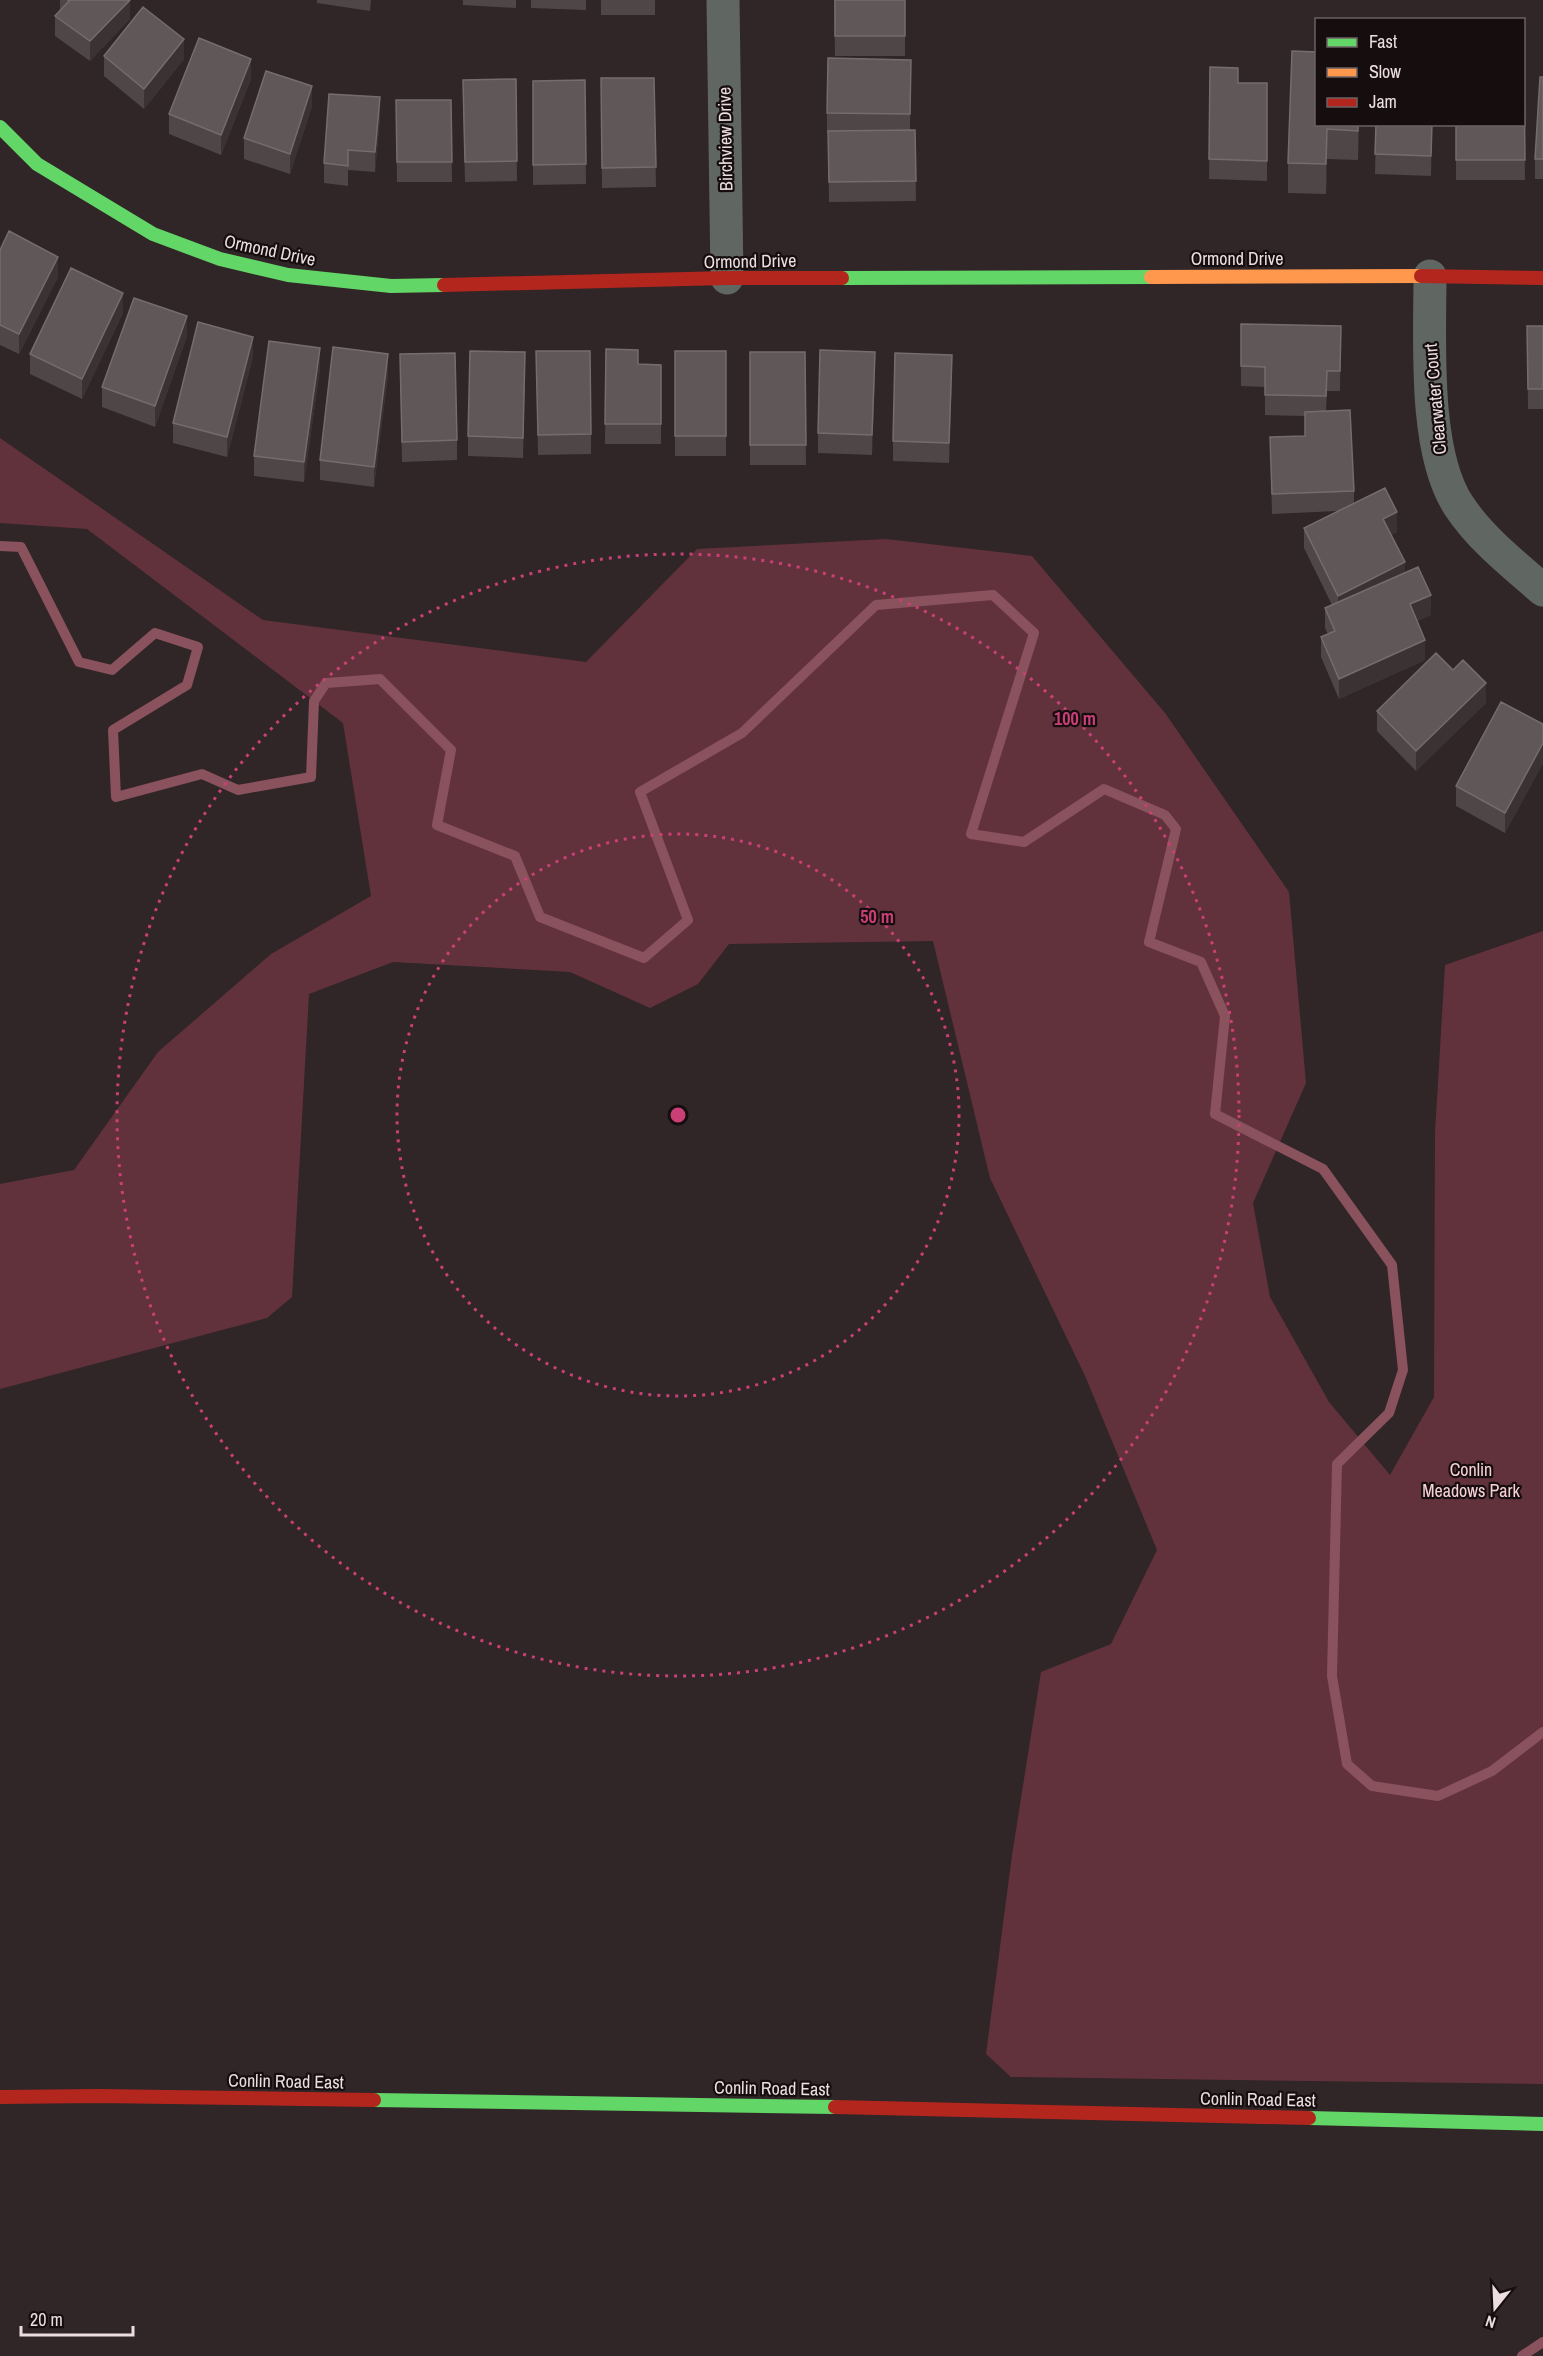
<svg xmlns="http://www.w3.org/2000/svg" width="1543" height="2356" viewBox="0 0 1543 2356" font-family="'Archivo Narrow',sans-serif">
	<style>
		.green { fill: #62323c }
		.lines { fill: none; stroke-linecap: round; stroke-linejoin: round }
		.stream { stroke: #89525c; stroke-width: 10 }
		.street { stroke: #606662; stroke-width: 33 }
		.fast { stroke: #63d668; stroke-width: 14 }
		.slow { stroke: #ff974d; stroke-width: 14 }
		.jam { stroke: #b3261e; stroke-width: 14 }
		.wall { fill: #4f4647 }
		.shaded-wall { fill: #3b3234 }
		.building { fill: #605758; stroke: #766c6d; stroke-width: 1.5 }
		.ring { fill: none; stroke: #ca4076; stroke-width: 3; stroke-dasharray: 3 6 }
		.labels { text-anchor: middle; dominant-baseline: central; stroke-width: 4.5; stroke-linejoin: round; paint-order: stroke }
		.street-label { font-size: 18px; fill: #ecdee0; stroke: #160d0f }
		.park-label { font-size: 18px; fill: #f8d1d7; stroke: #160d0f }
		.centre { fill: #ca4076; stroke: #160d0f; stroke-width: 3 }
		.ring-label { font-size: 18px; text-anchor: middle; font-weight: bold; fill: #ca4076; stroke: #160d0f; stroke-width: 4.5; stroke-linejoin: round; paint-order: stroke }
	</style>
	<rect width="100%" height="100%" fill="#302527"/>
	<path class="green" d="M 0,438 L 263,620 L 586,662 L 697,549 L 886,539 L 1032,556 L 1165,713 L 1289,892 L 1306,1083 L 1253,1203 L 1270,1297 L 1329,1402 L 1390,1475 L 1434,1397 L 1435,1133 L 1445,965 L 1543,931 L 1543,2084 L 1011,2077 L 986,2054 L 1012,1855 L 1041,1672 L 1111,1644 L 1157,1550 L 1086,1378 L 990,1178 L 933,941 L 729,944 L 698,984 L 650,1008 L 570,972 L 393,962 L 309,994 L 292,1297 L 267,1318 L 0,1389 L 0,1184 L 74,1170 L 158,1052 L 271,954 L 371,896 L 343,723 L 87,529 L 0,523 Z"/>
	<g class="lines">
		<path class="stream" d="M 0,546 L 21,547 L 79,662 L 112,670 L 155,633 L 198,647 L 187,685 L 113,730 L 116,797 L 202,774 L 238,790 L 311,777 L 314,701 L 326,683 L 380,679 L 451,750 L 437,825 L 515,856 L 540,917 L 644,958 L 688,920 L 640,792 L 742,733 L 876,605 L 993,595 L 1034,633 L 971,834 L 1024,842 L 1104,789 L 1165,815 L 1176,829 L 1149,942 L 1201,962 L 1225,1016 L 1215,1114 L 1323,1169 L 1392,1265 L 1403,1370 L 1389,1413 L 1337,1464 L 1332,1676 L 1347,1764 L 1372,1786 L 1438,1796 L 1492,1771 L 1543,1732
			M 1522,2356 L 1543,2342"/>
		<path class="street" d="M 723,0 L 727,278
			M 1430,276 C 1430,340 1423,452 1459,506 C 1481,539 1513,564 1543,590"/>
		<path class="fast" d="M 0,127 L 37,164 L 153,234 L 220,259 L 288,275 L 391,286 L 444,285
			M 842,278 L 1151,277
			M 374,2100 L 835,2107
			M 1309,2118 L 1543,2124"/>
		<path class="slow" d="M 1151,277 L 1421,276"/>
		<path class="jam" d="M 1421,276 L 1543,278
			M 444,285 L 727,278 L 842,278
			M 0,2097 L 99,2096 L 374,2100
			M 835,2107 L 1309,2118"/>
	</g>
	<path class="wall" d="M 60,0 L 130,0 L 130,19 L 90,61 L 55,36 L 55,16 L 60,11 Z
		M 317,0 L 371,0 L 370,11 L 317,3 Z
		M 463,0 L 516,0 L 516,8 L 463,5 Z
		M 531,0 L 586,0 L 586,10 L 531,8 Z
		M 601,0 L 655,0 L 655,15 L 601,15 Z
		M 834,0 L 905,0 L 905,56 L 835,56 Z
		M 104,56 L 184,59 L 144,109 L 104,76 Z
		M 911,60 L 910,130 L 915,130 L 916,201 L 829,202 L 828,133 L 827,133 L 827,113 Z
		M 1210,67 L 1238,83 L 1267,83 L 1267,181 L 1209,179 Z
		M 1524,75 L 1525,180 L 1456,180 L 1456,124 Z
		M 1543,77 L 1543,179 L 1535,179 L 1535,159 Z
		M 601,78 L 654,78 L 656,187 L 602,188 Z
		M 251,79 L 221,155 L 169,134 L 169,114 Z
		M 516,79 L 517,181 L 465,182 L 463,100 Z
		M 585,80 L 586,184 L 533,185 L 533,81 Z
		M 396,100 L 451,100 L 452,182 L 397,182 Z
		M 312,106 L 290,174 L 244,159 L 244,138 Z
		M 380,117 L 375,172 L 348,170 L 348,186 L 324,183 L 324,163 Z
		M 1317,124 L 1359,124 L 1358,160 L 1327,159 L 1326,194 L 1288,193 L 1288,163 Z
		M 1376,124 L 1432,124 L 1431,176 L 1375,174 Z
		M 0,250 L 58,277 L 19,354 L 0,345 Z
		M 123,313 L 82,399 L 30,374 L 30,354 Z
		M 1341,326 L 1340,391 L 1327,391 L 1326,411 L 1354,491 L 1354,503 L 1397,532 L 1391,535 L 1405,572 L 1431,615 L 1417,621 L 1425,660 L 1339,699 L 1321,657 L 1321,637 L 1328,634 L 1325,628 L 1325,608 L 1332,605 L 1304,548 L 1304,528 L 1338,511 L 1272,514 L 1270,437 L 1305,436 L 1305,416 L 1265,415 L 1265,387 L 1241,386 L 1241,366 Z
		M 1527,326 L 1543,326 L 1543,409 L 1528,409 Z
		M 187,336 L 155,427 L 102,407 L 102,387 Z
		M 606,349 L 638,364 L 661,365 L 661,444 L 605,444 Z
		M 536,351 L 591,434 L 591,454 L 538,455 Z
		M 675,351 L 726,351 L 726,456 L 675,456 Z
		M 750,352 L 805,352 L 806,465 L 750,465 Z
		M 253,357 L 227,457 L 173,443 L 173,423 Z
		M 320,368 L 304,482 L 254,476 L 254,456 Z
		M 875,372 L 872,455 L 818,453 L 818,433 Z
		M 525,373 L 523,458 L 468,456 L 468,436 Z
		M 388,374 L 374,487 L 320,480 L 320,460 Z
		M 400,374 L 457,440 L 457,460 L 402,462 Z
		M 952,375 L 949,463 L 893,461 L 893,441 Z
		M 1486,703 L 1416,771 L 1377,731 L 1377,711 Z
		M 1543,724 L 1543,763 L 1505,833 L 1456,806 L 1456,786 Z"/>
	<path class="shaded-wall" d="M 130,0 L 130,19 L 90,61 L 90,41 Z
		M 184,39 L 184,59 L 144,109 L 144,89 Z
		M 251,59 L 251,79 L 221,155 L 221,135 Z
		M 312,86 L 312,106 L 290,174 L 290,154 Z
		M 380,97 L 380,117 L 375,172 L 375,152 Z
		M 1358,124 L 1359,124 L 1358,160 Z
		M 1327,129 L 1327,159 L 1326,194 L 1326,164 Z
		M 58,257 L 58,277 L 19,354 L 19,334 Z
		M 123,293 L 123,313 L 82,399 L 82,379 Z
		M 187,316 L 187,336 L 155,427 L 155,406 Z
		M 253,337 L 253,357 L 227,457 L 227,437 Z
		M 320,348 L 320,368 L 304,482 L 304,462 Z
		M 875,352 L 875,372 L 872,455 L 872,435 Z
		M 388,354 L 388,374 L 374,487 L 374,467 Z
		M 952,355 L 952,375 L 949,463 L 949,443 Z
		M 1397,512 L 1397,532 L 1383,539 L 1383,519 Z
		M 1405,562 L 1405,582 L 1338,616 L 1338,596 Z
		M 1431,595 L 1431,615 L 1410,625 L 1410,604 Z
		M 1425,640 L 1425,660 L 1339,699 L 1339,679 Z
		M 1486,683 L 1486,703 L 1416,771 L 1416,751 Z
		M 1543,743 L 1543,763 L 1505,833 L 1505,813 Z"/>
	<path class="building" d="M 68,0 L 130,0 L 90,41 L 55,16 L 69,1 Z
		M 835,0 L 905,0 L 905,36 L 835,36 Z
		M 143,7 L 184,39 L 144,89 L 104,56 Z
		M 199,38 L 251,59 L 221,135 L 169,114 Z
		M 1292,51 L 1317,52 L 1317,124 L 1358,124 L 1358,131 L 1327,129 L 1326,164 L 1288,163 Z
		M 828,58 L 911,60 L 910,114 L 827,113 Z
		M 1210,67 L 1238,68 L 1238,83 L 1267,83 L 1267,161 L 1209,159 Z
		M 266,71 L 312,86 L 290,154 L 244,138 Z
		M 1524,75 L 1525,160 L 1456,160 L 1456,124 L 1524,124 Z
		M 1540,77 L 1543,77 L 1543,159 L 1535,159 Z
		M 601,78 L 654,78 L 656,167 L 602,168 Z
		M 516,79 L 517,161 L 465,162 L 463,80 Z
		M 585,80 L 586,164 L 533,165 L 533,81 Z
		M 329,94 L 380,97 L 375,152 L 348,150 L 348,166 L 324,163 Z
		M 396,100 L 451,100 L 452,162 L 397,162 Z
		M 1376,124 L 1432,124 L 1431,156 L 1375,154 Z
		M 915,130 L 916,181 L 829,182 L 828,131 Z
		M 9,231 L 58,257 L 19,334 L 0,325 L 0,250 Z
		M 71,268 L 123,293 L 82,379 L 30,354 Z
		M 134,298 L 187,316 L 155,406 L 102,387 Z
		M 198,322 L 253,337 L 227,437 L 173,423 Z
		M 1241,324 L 1341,326 L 1340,371 L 1327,371 L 1326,396 L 1265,395 L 1265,367 L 1241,366 Z
		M 1527,326 L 1543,326 L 1543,389 L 1528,389 Z
		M 269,341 L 320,348 L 304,462 L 254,456 Z
		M 333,347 L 388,354 L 374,467 L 320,460 Z
		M 606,349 L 638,350 L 638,364 L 661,365 L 661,424 L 605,424 Z
		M 820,350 L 875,352 L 872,435 L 818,433 Z
		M 470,351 L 525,352 L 523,438 L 468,436 Z
		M 536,351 L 590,351 L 591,434 L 538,435 Z
		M 675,351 L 726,351 L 726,436 L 675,436 Z
		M 750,352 L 805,352 L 806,445 L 750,445 Z
		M 455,353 L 457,440 L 402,442 L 400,354 Z
		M 895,353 L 952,355 L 949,443 L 893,441 Z
		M 1350,410 L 1354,491 L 1272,494 L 1270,437 L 1305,436 L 1305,412 Z
		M 1385,488 L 1397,512 L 1383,519 L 1405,562 L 1338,596 L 1304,528 Z
		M 1418,567 L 1431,595 L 1410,604 L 1425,640 L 1339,679 L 1321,637 L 1335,631 L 1325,608 Z
		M 1436,653 L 1453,670 L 1463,660 L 1486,683 L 1416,751 L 1377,711 Z
		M 1501,702 L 1543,724 L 1543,743 L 1505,813 L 1456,786 Z"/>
	<g class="ring">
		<circle cx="678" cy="1115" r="281"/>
		<circle cx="678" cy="1115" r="561"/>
	</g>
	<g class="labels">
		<g class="street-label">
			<text transform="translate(725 139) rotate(-91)">Birchview Drive</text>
			<text transform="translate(270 250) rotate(12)">Ormond Drive</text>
			<text x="1237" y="258">Ormond Drive</text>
			<text transform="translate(750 261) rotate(-1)">Ormond Drive</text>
			<text transform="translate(1435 399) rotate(-95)">Clearwater Court</text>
			<text transform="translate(286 2081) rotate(1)">Conlin Road East</text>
			<text transform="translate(772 2088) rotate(1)">Conlin Road East</text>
			<text transform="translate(1258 2099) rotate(1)">Conlin Road East</text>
		</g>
		<g class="park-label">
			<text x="1471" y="1469">Conlin<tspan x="1471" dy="21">Meadows Park</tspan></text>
		</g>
	</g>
	<circle cx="678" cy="1115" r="9" class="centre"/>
	<g class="ring-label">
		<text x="1075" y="725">100 m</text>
		<text x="877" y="923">50 m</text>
	</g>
	<rect x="1315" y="18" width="210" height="108" fill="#160d0f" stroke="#6c6163" stroke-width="1.5"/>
	<rect x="1327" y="38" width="30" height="9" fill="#63d668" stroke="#6c6163" stroke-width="1.5"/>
	<text x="1369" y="48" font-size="18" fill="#ecdee0">Fast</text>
	<rect x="1327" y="68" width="30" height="9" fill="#ff974d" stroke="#6c6163" stroke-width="1.5"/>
	<text x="1369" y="78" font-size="18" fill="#ecdee0">Slow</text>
	<rect x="1327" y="98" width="30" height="9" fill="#b3261e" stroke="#6c6163" stroke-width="1.5"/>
	<text x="1369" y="108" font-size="18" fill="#ecdee0">Jam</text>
	<g transform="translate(1495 2308) rotate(198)" stroke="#160d0f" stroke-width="4.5" paint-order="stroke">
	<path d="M0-4.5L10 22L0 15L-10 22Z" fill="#ecdee0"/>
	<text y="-9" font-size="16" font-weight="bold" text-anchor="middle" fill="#ecdee0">N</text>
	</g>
	<path d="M21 2326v9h112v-9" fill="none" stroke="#ecdee0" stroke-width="3"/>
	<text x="30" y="2326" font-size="18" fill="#ecdee0" stroke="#160d0f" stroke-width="4.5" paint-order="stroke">20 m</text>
</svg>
